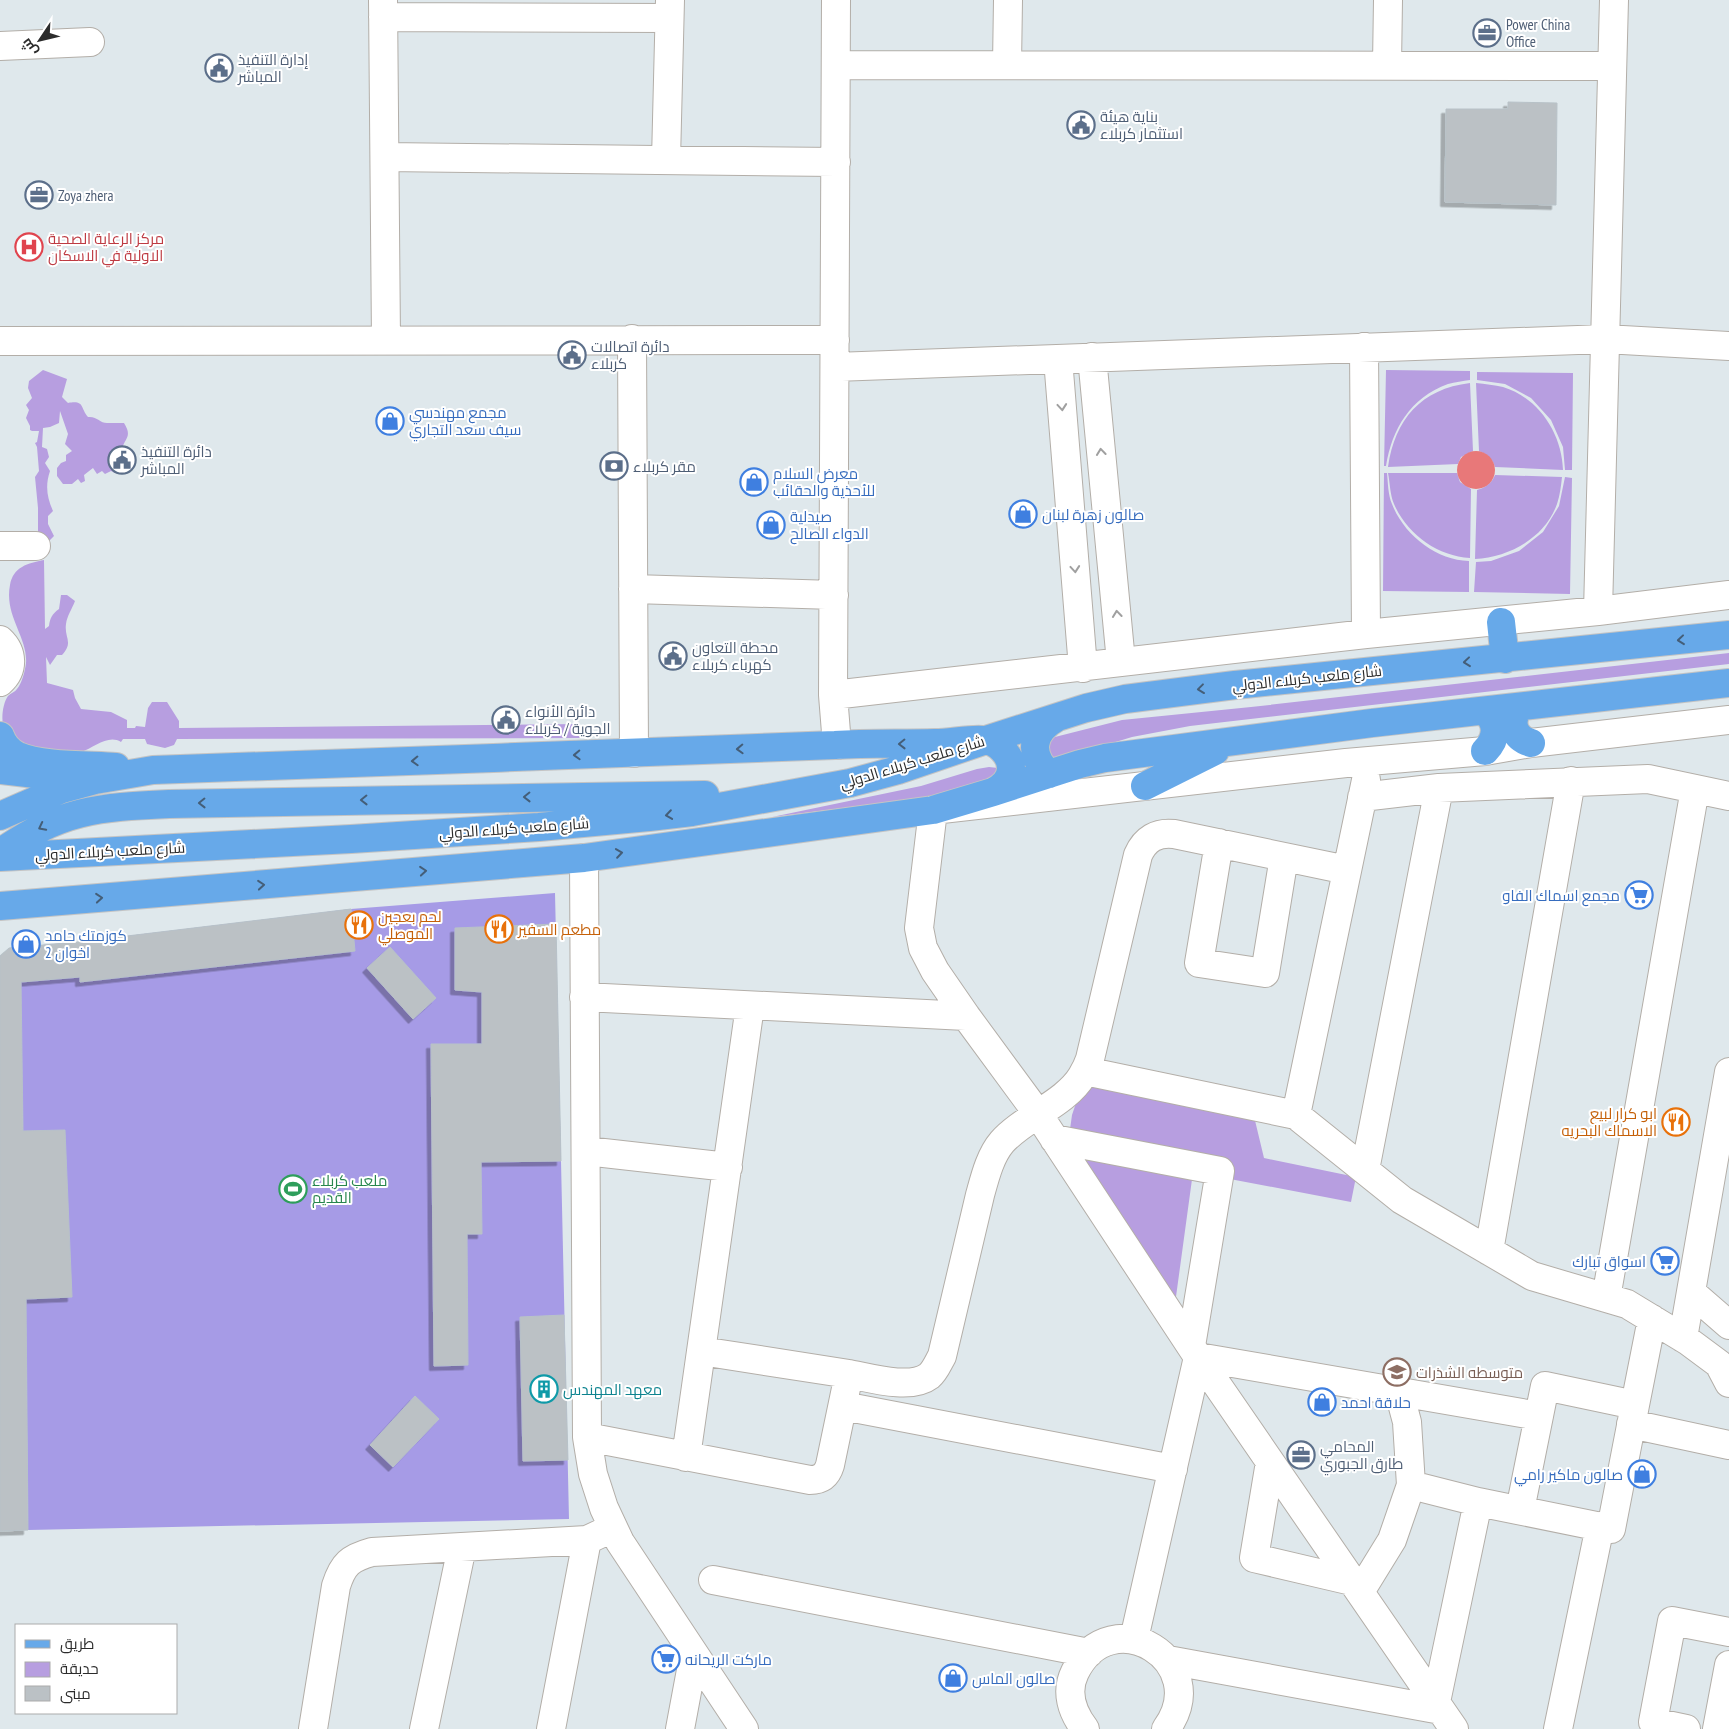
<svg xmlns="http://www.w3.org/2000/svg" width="1729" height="1729" viewBox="0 0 1729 1729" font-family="'PT Sans Narrow',Cairo,sans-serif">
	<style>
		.green { fill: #b79ee0 }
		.pitch { fill: #a69be6 }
		.water { fill: #e87879 }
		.building { fill: #bbc1c5; stroke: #b8c2c8; filter: url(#shadow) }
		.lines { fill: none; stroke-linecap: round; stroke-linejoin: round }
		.minor-casing { stroke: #b3aea8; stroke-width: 30 }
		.major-casing { stroke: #c4c4c4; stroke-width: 30 }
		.minor { stroke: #fff; stroke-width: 28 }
		.major { stroke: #67a9e9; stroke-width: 28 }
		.oneway { stroke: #a0a0a0 }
		.oneway2 { stroke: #445e78 }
		.labels { text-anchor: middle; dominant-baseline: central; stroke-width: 4; stroke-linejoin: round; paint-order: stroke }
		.service-label { font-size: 15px; fill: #4e5e75; stroke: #fff; text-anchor: start }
		.health-label { font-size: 15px; fill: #be3a42; stroke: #fff; text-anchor: start }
		.shop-label { font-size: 15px; fill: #366cbe; stroke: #fff; text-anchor: start }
		.street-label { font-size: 15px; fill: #2c2c2c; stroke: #fff }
		.food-label { font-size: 15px; fill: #c56008; stroke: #fff; text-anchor: start }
		.leisure-label { font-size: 15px; fill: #27864d; stroke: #fff; text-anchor: start }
		.education-label { font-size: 15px; fill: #785e54; stroke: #fff; text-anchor: start }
		.culture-label { font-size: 15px; fill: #0d838f; stroke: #fff; text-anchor: start }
	</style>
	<defs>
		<filter id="shadow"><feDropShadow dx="-4.5" dy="4.5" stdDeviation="0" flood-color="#0004"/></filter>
	</defs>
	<rect width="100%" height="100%" fill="#dfe8ec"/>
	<path class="green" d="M 43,370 L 67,379 L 62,397 L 68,403 C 85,400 80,408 88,417 C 97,416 100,423 107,423 C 113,423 119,423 124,423 C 132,436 126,437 122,448 L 124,452 L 128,456 C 126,463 125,466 118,467 L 118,470 L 115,473 L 111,471 L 105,474 L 102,471 L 97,474 L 93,468 L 84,475 L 85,481 L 81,483 L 78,479 L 72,484 L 63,484 L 57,476 L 57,468 L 61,463 L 66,461 L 66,455 L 72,451 L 65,444 L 68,434 L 60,411 L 59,423 L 50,427 L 43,428 L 42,447 L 47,449 L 49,457 L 45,463 L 50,471 C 45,486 47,497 53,511 L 48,516 L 48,524 L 54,536 L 49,541 L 42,543 L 38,537 L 38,508 L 35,477 L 39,471 L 37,447 L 35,443 L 37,442 L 39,431 L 32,431 L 30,430 L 30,426 L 26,418 L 29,410 L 26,405 L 32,398 L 28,388 L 29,381 Z
		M 1386,370 L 1470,371 L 1470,380 C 1463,381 1455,382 1448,384 C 1410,398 1392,429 1386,466 L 1384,466 Z
		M 1477,372 L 1573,373 L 1572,470 L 1565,470 L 1563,447 L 1551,420 L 1531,398 L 1505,384 L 1477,380 Z
		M 1470,383 L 1473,451 L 1461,457 L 1458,464 L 1388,467 C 1395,419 1421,389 1470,383 Z
		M 1476,383 C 1485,384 1495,385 1503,387 C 1539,398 1562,434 1563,470 L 1495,467 C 1493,459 1487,454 1479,451 Z
		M 1384,473 L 1387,473 C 1388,483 1388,495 1392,504 C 1404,535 1436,560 1469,561 L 1469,592 L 1383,591 Z
		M 1388,473 L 1457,473 L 1460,482 L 1471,489 L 1470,558 C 1437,556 1407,534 1394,504 C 1390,495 1390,483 1388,473 Z
		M 1495,475 L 1562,477 C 1561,486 1560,495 1557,504 C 1545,538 1509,557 1475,559 L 1477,490 C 1485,488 1492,483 1495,475 Z
		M 1565,477 L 1572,478 L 1570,594 L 1474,592 L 1476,562 L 1491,561 L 1519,551 L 1543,532 L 1559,506 Z
		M 44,560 L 45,629 L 49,626 C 50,618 52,614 59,609 L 61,595 L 67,595 L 75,601 C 72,609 67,616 66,624 C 64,638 74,642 62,655 L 57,655 L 50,665 L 46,657 L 47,683 L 73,690 L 75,698 L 81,709 L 111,712 L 127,720 L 127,728 L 135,728 L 136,726 L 145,727 L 148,708 L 152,702 L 167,702 L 179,721 L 179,728 L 580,724 L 580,738 L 177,739 L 174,745 L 165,748 L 147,744 L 145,739 L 123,739 L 121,742 C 108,734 94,748 81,752 C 70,756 39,752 26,752 C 19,746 12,740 6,733 C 0,725 2,704 8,696 C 11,693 15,692 17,689 C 22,683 25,671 26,663 C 28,637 4,616 10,585 C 13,567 28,563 44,560 Z
		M 1729,653 L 1729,664 L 1190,726 L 1132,737 L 1050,762 L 1040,749 L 1051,738 L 1122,720 L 1251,707 Z
		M 989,767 L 998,768 L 1004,771 L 978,791 L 772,817 L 921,786 L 977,769 Z
		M 1092,1078 L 1252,1108 L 1264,1158 L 1356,1177 L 1351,1202 L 1193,1172 L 1175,1304 L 1067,1151 L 1072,1115 L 1076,1103 Z"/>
	<path class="pitch" d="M 555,893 L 569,1519 L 28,1530 L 25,1222 L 19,947 L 77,942 L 351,909 Z"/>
	<path class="water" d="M1457 470a19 19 0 1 1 38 0a19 19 0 1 1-38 0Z"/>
	<path class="building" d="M 1508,102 L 1557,103 L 1556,205 L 1445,202 L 1446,109 L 1508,109 Z
		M 351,909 L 355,951 L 80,982 L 80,977 L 21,982 L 23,1131 L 65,1130 L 72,1297 L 26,1299 L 28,1530 L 0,1531 L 0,956 L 9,948 L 77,942 Z
		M 556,924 L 561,1161 L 481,1162 L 482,1234 L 467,1234 L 468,1365 L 434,1366 L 431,1044 L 482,1044 L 482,992 L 455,990 L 455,928 Z
		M 390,947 L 436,998 L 413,1019 L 367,968 Z
		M 564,1315 L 568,1460 L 523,1461 L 520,1317 Z
		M 415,1396 L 439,1419 L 393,1467 L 370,1445 Z"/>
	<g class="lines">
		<g class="minor-casing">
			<path id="minor" d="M 383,0 L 386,340
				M 836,0 L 833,695 L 837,745
				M 383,17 L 669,18
				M 0,46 L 90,42
				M 836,65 L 1612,66
				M 1007,65 L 1008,0
				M 1387,65 L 1388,0
				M 385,157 L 836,162
				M 666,160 L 670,0
				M 632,339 L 634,753
				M 0,341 L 835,340
				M 1364,347 L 1366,634
				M 1092,357 L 1121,662
				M 1058,359 L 1083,668
				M 835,367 L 1605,339 L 1729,346
				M 0,546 L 36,546
				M 633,589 L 834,595
				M 1598,611 L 1614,0
				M 0,640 C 13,652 14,670 0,682
				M 833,695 L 1366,634 L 1598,611 L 1729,595
				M 1362,797 L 1439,788 L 1648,779 L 1729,796
				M 1219,843 L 1199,963 L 1265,973 L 1284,857
				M 584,858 L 587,1437 L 593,1474 L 604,1508 L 620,1542 L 744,1729
				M 584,997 L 966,1016
				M 1085,1071 L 1296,1115 L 1402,1200 L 1532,1276 L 1627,1304 L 1688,1341 L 1719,1364 L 1729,1383
				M 1296,1115 L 1366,780
				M 1054,1139 L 1220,1171 L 1191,1346
				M 586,1151 L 728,1167
				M 1365,1170 L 1439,788
				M 1489,1251 L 1571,781
				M 1691,1292 L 1729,1325
				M 1606,1298 L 1695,789
				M 1683,1338 L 1729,1072
				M 701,1351 L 849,1374
				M 1635,1405 L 1652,1319
				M 843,1406 L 1173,1469
				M 1631,1424 L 1729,1445
				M 587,1437 L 810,1480 C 821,1480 827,1475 830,1465 L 849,1374 C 870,1378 911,1390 929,1376 C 935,1371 938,1363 942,1356 L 980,1195 C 985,1177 990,1156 1002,1142 C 1023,1118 1066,1103 1082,1076 C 1085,1071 1088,1065 1090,1059 L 1138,855 C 1145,839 1157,832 1174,834 L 1347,870
				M 686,1457 L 750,1006
				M 1270,1462 L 1254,1558 L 1352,1581
				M 1411,1485 L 1478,1502 L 1611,1529 L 1635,1405 L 1545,1386 L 1520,1510
				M 713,1580 L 1089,1653
				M 1360,1592 L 1392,1540 L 1411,1485 L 1407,1422 L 1399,1392
				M 1134,1639 L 1198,1357 L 1539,1416
				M 1168,1660 L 1441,1710
				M 1436,1702 L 1478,1502
				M 313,1729 L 336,1586 C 343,1564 350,1558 372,1552 L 587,1540
				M 424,1729 L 462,1547
				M 551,1729 L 587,1540 L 604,1532
				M 680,1729 L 694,1654
				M 1085,1729 C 1072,1712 1065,1692 1075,1672 C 1111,1598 1215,1662 1166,1729
				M 1454,1729 L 1198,1357 L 1038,1114 L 966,1016 L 935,971 L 923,948 L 919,928 L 933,810 L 1346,763 L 1485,751 L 1531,743 L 1729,720
				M 1558,1729 L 1600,1526
				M 1686,1729 L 1653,1722 L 1672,1621 L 1729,1632
				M 1717,1729 L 1729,1665"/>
		</g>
		<g class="major-casing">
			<path id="major" d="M 1501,622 L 1505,659
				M 1518,708 C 1509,723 1514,738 1531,743
				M 0,736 C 3,744 9,752 18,756 C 39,766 91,765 116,767
				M 1485,751 C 1497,739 1499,723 1485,711
				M 0,770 L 44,775
				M 1049,774 C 1028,755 1031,732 1056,718
				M 1145,786 L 1215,751
				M 0,816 L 62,789 L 95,780 L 153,770 C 380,762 608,754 835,745 C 868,743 902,744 935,743 C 950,743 972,738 985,740 C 998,742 1011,755 1011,768 C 1011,780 1003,787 993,792
				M 0,853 C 59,810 99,807 169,804 L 705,795
				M 0,857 L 351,839 L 539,827 L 649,817 L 692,812 L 850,783 L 898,770 L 986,740 L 1086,708 L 1125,699 L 1235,685 L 1729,635
				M 0,906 L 584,858 L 933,810 L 993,792 L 1080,764 L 1105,758 L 1372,723 L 1729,683"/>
		</g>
		<use href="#minor" class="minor"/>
		<use href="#major" class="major"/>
	</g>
	<defs><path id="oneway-chevron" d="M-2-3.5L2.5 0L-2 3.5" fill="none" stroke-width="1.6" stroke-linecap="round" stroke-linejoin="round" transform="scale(1.25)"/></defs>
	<g class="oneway">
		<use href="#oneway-chevron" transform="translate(1062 407) rotate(85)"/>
		<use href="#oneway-chevron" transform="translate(1101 452) rotate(-96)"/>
		<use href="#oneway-chevron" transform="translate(1075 569) rotate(85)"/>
		<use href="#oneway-chevron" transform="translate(1117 614) rotate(-96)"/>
	</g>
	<g class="oneway2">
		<use href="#oneway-chevron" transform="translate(1681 640) rotate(174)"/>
		<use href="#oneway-chevron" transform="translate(1467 662) rotate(174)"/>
		<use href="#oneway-chevron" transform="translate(1201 689) rotate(173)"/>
		<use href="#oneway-chevron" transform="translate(902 744) rotate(179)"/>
		<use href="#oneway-chevron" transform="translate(740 749) rotate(178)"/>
		<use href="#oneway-chevron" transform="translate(577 755) rotate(178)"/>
		<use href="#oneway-chevron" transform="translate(415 761) rotate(178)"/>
		<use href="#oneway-chevron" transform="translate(527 797) rotate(179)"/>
		<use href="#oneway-chevron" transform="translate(364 800) rotate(179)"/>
		<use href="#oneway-chevron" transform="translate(202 803) rotate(179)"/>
		<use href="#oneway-chevron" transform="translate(669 815) rotate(172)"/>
		<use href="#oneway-chevron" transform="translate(42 827) rotate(153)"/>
		<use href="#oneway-chevron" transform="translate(619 853) rotate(-8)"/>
		<use href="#oneway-chevron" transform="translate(423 871) rotate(-5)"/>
		<use href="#oneway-chevron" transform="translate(261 885) rotate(-5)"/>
		<use href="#oneway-chevron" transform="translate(99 898) rotate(-5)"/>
	</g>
	<defs>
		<g id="office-ring" transform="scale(1.4375)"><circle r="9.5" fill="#fff" stroke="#5c6f8a" stroke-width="1.5"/><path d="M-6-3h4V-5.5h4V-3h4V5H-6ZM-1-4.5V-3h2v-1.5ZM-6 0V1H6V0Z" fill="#5c6f8a"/></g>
		<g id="civic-ring" transform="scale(1.4375)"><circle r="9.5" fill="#fff" stroke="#5c6f8a" stroke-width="1.5"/><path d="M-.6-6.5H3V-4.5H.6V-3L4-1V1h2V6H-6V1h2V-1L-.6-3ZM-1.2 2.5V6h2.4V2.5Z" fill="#5c6f8a"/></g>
		<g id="hospital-ring" transform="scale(1.4375)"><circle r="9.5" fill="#fff" stroke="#e0444e" stroke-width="1.5"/><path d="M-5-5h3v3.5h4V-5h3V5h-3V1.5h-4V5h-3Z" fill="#e0444e"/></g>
		<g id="shop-ring" transform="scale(1.4375)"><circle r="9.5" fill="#fff" stroke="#3f7fe0" stroke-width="1.5"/><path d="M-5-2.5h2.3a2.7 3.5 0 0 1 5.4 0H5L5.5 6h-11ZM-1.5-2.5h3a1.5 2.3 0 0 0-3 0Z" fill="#3f7fe0"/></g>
		<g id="bank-ring" transform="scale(1.4375)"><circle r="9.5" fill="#fff" stroke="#5c6f8a" stroke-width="1.5"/><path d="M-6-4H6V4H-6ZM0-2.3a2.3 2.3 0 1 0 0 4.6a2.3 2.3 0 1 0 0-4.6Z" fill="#5c6f8a"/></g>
		<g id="supermarket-ring" transform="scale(1.4375)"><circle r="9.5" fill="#fff" stroke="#3f7fe0" stroke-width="1.5"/><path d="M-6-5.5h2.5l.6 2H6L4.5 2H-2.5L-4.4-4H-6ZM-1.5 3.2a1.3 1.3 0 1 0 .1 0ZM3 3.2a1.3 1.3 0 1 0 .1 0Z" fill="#3f7fe0"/></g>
		<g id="restaurant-ring" transform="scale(1.4375)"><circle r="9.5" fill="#fff" stroke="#e8710a" stroke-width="1.5"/><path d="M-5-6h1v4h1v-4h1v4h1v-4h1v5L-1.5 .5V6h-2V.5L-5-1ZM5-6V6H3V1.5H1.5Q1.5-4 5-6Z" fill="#e8710a"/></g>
		<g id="stadium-ring" transform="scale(1.4375)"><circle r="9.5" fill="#fff" stroke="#2e9e5b" stroke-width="1.5"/><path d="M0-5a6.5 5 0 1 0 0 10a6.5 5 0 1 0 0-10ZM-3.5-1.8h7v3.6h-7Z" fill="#2e9e5b"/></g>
		<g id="school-ring" transform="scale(1.4375)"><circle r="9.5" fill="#fff" stroke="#8d6e63" stroke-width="1.5"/><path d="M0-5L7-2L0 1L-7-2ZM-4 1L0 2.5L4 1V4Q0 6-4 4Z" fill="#8d6e63"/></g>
		<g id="building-ring" transform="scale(1.4375)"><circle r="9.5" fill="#fff" stroke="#0f9aa8" stroke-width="1.5"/><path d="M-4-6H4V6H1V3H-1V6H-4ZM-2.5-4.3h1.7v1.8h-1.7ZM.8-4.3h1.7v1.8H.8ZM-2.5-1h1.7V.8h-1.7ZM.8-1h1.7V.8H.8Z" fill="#0f9aa8"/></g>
	</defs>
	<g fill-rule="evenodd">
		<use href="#office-ring" x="1487" y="33"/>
		<use href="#civic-ring" x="219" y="68"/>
		<use href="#civic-ring" x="1081" y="125"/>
		<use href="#office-ring" x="39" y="195"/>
		<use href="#hospital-ring" x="29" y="247"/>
		<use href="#civic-ring" x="572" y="355"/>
		<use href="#shop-ring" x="390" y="421"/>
		<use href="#civic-ring" x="122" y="460"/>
		<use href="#bank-ring" x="614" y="466"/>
		<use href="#shop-ring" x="754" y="482"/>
		<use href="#shop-ring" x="1023" y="514"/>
		<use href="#shop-ring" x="771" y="525"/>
		<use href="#civic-ring" x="673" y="656"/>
		<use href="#civic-ring" x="506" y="720"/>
		<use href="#supermarket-ring" x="1639" y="895"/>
		<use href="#restaurant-ring" x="359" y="925"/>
		<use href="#restaurant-ring" x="499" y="929"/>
		<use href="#shop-ring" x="26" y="944"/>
		<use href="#restaurant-ring" x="1676" y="1122"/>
		<use href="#stadium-ring" x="293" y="1189"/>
		<use href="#supermarket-ring" x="1665" y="1261"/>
		<use href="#school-ring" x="1397" y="1372"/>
		<use href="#building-ring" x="544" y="1389"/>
		<use href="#shop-ring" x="1322" y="1402"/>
		<use href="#office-ring" x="1301" y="1455"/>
		<use href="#shop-ring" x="1642" y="1474"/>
		<use href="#supermarket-ring" x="666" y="1659"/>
		<use href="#shop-ring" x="953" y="1678"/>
	</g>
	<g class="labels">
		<g class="service-label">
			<text x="1506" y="24">Power China<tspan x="1506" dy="17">Office</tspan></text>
			<text x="238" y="59">إدارة التنفيذ<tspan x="238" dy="17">المباشر</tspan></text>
			<text x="1100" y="116">بناية هيئة<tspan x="1100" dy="17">استثمار كربلاء</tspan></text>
			<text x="58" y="195">Zoya zhera</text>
			<text x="591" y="346">دائرة اتصالات<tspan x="591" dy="17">كربلاء</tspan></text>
			<text x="141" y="451">دائرة التنفيذ<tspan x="141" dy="17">المباشر</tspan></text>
			<text x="633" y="466">مقر كربلاء</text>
			<text x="692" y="647">محطة التعاون<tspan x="692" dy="17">كهرباء كربلاء</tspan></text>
			<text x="525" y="711">دائرة الأنواء<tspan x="525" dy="17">الجوية / كربلاء</tspan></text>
			<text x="1320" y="1446">المحامي<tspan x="1320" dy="17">طارق الجبوري</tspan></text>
		</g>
		<g class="health-label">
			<text x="48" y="238">مركز الرعاية الصحية<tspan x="48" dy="17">الاولية في الاسكان</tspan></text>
		</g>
		<g class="shop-label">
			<text x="409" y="412">مجمع مهندسي<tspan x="409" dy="17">سيف سعد التجاري</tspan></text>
			<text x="773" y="473">معرض السلام<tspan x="773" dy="17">للأحذية والحقائب</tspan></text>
			<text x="1042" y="514">صالون زهرة لبنان</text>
			<text x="790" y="516">صيدلية<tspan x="790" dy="17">الدواء الصالح</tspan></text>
			<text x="1620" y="895" text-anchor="end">مجمع اسماك الفاو</text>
			<text x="45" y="935">كوزمتك حامد<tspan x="45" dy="17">اخوان 2</tspan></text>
			<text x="1646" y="1261" text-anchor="end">اسواق تبارك</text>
			<text x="1341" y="1402">حلاقة احمد</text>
			<text x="1623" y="1474" text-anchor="end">صالون ماكير رامي</text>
			<text x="685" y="1659">ماركت الريحانه</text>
			<text x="972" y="1678">صالون الماس</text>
		</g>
		<g class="street-label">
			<text transform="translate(1307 678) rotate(-6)">شارع ملعب كربلاء الدولي</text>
			<text transform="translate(912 762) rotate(-17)">شارع ملعب كربلاء الدولي</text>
			<text transform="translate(514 828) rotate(-4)">شارع ملعب كربلاء الدولي</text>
			<text transform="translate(110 851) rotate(-3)">شارع ملعب كربلاء الدولي</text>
		</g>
		<g class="food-label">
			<text x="378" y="916">لحم بعجين<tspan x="378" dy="17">الموصلي</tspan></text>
			<text x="518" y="929">مطعم السفير</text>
			<text x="1657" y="1113" text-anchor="end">ابو كرار لبيع<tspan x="1657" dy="17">الاسماك البحريه</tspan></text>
		</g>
		<g class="leisure-label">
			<text x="312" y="1180">ملعب كربلاء<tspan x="312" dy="17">القديم</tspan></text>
		</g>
		<g class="education-label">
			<text x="1416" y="1372">متوسطه الشذرات</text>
		</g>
		<g class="culture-label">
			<text x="563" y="1389">معهد المهندس</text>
		</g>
	</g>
	<rect x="15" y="1624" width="162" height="90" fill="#ffffff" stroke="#ababab"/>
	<rect x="25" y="1640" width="25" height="8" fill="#67a9e9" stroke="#ababab"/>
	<text x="60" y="1649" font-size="15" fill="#2c2c2c">طريق</text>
	<rect x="25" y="1662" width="25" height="15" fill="#b79ee0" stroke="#ababab"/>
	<text x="60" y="1674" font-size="15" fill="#2c2c2c">حديقة</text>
	<rect x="25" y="1686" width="25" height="15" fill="#bbc1c5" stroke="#ababab"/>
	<text x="60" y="1699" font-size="15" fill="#2c2c2c">مبنى</text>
	<g transform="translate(40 40) rotate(235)" stroke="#ffffff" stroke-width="4" paint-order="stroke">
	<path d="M0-4L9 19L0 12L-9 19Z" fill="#2c2c2c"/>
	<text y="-8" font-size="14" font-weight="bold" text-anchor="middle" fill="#2c2c2c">ش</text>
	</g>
</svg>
